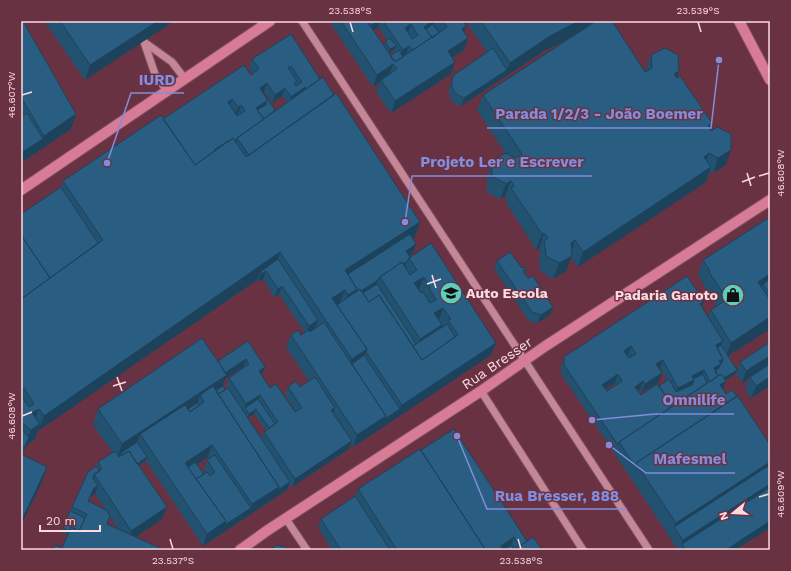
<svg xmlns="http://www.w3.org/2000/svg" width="791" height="571" viewBox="0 0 791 571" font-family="'Work Sans',sans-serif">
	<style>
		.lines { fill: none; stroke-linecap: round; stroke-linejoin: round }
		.minor-casing { stroke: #805260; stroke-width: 9 }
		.major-casing { stroke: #805260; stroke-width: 12 }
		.minor { stroke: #c58697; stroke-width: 7 }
		.major { stroke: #d87b97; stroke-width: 10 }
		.wall { fill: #235170; fill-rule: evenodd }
		.shaded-wall { fill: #1d425b }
		.building { fill: #295e82; stroke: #1d425b; fill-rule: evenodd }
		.ticks { fill: none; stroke: #fddae2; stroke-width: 1.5 }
		.labels { text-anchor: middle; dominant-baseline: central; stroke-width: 3; stroke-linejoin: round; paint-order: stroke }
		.poi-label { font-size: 14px; font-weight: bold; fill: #fddae2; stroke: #693243; text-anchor: start }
		.street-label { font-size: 14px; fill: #fddae2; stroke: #693243 }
		.leader { fill: none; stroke: #828ddc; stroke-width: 1.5 }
		.callout-dot { fill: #828ddc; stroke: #693243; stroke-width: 1.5 }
		.callout-label { font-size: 15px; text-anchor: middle; font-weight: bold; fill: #828ddc; stroke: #693243; stroke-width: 3; stroke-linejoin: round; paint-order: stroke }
		.neatline { fill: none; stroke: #fddae2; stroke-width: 1.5 }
		.ticks-label { font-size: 10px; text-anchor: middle; fill: #fddae2 }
	</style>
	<rect width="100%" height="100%" fill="#693243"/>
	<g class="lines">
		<g class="minor-casing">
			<path id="minor" d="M 302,21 L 649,550
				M 144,42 L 172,62 L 185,79
				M 144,42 L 155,74 L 167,91
				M 481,391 L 583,550
				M 286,519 L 307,550"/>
		</g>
		<g class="major-casing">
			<path id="major" d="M 739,21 L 770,80
				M 21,190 L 270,21
				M 240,550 L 268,530 L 481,391 L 544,347 L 770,200"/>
		</g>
		<use href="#minor" class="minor"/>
		<use href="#major" class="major"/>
	</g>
	<path class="wall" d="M 21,21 L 76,114 L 71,129 L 21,163 Z
		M 44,21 L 174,21 L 85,80 Z
		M 329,21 L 612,21 L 645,72 L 651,55 L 677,77 L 712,123 L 710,129 L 726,165 L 713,173 L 710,172 L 706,182 L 578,267 L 571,258 L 566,271 L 553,279 L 540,271 L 539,256 L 541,251 L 539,249 L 536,250 L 530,240 L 506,203 L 507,199 L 505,196 L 500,199 L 487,192 L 487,177 L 492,161 L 506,154 L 477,110 L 483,95 L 570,38 L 544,51 L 461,106 L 455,104 L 451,100 L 449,94 L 449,88 L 454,75 L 487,52 L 467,23 L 465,24 L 466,26 L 464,32 L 464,50 L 452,58 L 455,62 L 451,74 L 391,113 L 376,92 L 380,82 L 373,87 ZM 378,27 L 387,40 L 385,42 L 384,46 L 373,30 ZM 394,50 L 396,52 L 390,56 L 389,53 Z
		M 291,34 L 415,237 L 413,239 L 413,253 L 409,256 L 496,343 L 491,355 L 353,447 L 351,444 L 349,449 L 292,487 L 290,484 L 287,490 L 203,546 L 146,461 L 139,466 L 162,519 L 135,537 L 162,550 L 52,550 L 62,548 L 68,535 L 61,532 L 63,528 L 72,507 L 97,466 L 98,462 L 113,453 L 93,425 L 98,409 L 218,361 L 248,341 L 265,367 L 262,375 L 270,388 L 295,412 L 296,412 L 285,395 L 288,387 L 300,387 L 309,381 L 286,347 L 291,335 L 301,335 L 305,333 L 279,294 L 274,297 L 263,279 L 258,282 L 257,280 L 38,430 L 35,439 L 27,445 L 22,455 L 42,482 L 21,525 L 21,214 L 61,187 L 63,181 L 163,119 L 251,75 L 253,73 L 249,68 L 252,59 ZM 264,91 L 272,103 L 282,96 L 287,102 L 275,110 L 263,92 ZM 419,289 L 422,293 L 421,293 L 418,290 ZM 438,320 L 443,326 L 441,328 L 442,325 ZM 243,367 L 243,368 L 229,378 L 226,386 L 227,388 L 225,390 L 223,386 L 225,379 ZM 254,414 L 266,431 L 264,432 L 262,438 L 248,418 ZM 208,457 L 209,459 L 207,460 L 204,469 L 206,472 L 204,474 L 197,464 ZM 95,494 L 106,510 L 89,501 L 91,496 ZM 110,517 L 118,529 L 107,524 Z
		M 770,217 L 770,329 L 728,356 L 735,374 L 726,380 L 723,389 L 770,484 L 770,528 L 735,550 L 678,550 L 615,454 L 561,374 L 561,366 L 564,357 L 702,307 L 708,317 L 711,310 L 716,306 L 704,287 L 704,285 L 698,275 L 703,260 ZM 660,368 L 667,381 L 659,386 L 641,395 L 638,391 L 640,389 L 642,392 L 659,382 L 659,369 ZM 615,383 L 616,385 L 607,391 L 605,389 Z
		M 497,261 L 526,270 L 525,274 L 528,278 L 553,307 L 550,315 L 537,323 L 529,321 L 494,269 Z
		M 740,362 L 770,386 L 751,398 L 745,389 L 749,379 L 742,383 L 736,374 Z
		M 421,450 L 527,541 L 542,550 L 332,550 L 318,527 L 321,519 L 355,496 L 358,489 Z"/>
	<path class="shaded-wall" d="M 158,21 L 174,21 L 85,80 L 90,65 Z
		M 378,21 L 380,21 L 378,27 L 365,36 L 368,28 Z
		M 433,21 L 435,21 L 432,28 L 424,33 L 424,27 Z
		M 460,21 L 467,21 L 467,23 L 457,30 Z
		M 579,21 L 603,21 L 544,51 L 461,106 L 464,98 L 507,70 L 510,63 L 550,36 Z
		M 411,24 L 408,33 L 405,28 Z
		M 466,26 L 462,38 L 462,29 Z
		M 468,38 L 464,50 L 443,63 L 448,51 Z
		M 396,46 L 394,50 L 389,53 L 390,49 Z
		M 409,46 L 406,54 L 400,58 L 403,50 Z
		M 455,62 L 451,74 L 391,113 L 395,101 Z
		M 393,64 L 389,76 L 381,80 L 380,82 L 373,87 L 377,75 Z
		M 679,71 L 674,86 L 674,74 Z
		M 267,83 L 264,91 L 260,94 L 260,88 Z
		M 305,87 L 302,96 L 288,105 L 291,97 Z
		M 285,88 L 282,96 L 272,103 L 275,95 Z
		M 232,99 L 229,107 L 228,102 Z
		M 268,100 L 265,108 L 255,112 L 256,108 Z
		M 241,105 L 238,113 L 235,115 L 238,107 Z
		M 76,114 L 71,129 L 21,163 L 21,153 L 43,139 L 44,136 Z
		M 712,123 L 706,138 L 708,126 Z
		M 228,141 L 225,149 L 192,172 L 214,150 Z
		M 731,150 L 726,165 L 713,173 L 718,158 Z
		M 709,153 L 703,169 L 704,157 Z
		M 711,167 L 706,182 L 578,267 L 583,252 Z
		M 511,181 L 505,196 L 500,199 L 506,184 Z
		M 420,222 L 415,237 L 346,282 L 345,270 Z
		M 544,233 L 539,249 L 536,250 L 542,234 Z
		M 575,240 L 570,256 L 571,243 Z
		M 416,244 L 413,253 L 403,259 L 406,251 Z
		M 280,252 L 275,268 L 266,271 L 263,279 L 258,282 L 261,274 L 260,272 L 257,280 L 38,431 L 44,416 Z
		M 572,256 L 566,271 L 553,279 L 559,263 Z
		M 407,261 L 404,270 L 381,279 Z
		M 770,274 L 770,286 L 763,284 L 760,292 L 758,282 Z
		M 424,277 L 419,289 L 410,295 L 414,283 Z
		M 378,280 L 375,289 L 343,310 L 348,295 L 357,289 Z
		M 282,286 L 279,294 L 274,297 L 278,289 Z
		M 345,290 L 339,305 L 336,307 L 332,298 Z
		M 704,301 L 701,310 L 700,304 Z
		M 553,307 L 550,315 L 537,323 L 541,315 Z
		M 443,308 L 439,320 L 430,325 L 434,313 Z
		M 770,317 L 770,329 L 725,358 L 731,343 Z
		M 318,320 L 315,328 L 306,334 L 309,326 Z
		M 442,325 L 437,337 L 416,351 L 420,339 Z
		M 723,341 L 720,349 L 714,349 L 716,345 Z
		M 496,343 L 491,355 L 353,447 L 357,435 L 386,416 L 400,409 L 402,405 Z
		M 631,346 L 628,355 L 621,359 L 624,351 Z
		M 367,349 L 361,364 L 349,366 L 352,359 Z
		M 770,356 L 770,365 L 750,377 L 749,379 L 742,383 L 746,371 Z
		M 246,359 L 243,367 L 225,379 L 221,390 L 200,395 L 196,407 L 140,434 L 136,446 L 121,453 L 120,457 L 117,459 L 122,444 Z
		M 723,359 L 718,372 L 713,372 L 714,368 L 719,361 Z
		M 663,360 L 660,368 L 653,373 L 656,364 Z
		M 265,367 L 262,375 L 259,371 Z
		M 704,370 L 701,378 L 691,389 L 675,397 L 678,388 L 692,376 Z
		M 737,370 L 735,374 L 716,387 L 674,411 Z
		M 662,373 L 659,382 L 642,392 L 645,384 Z
		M 618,374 L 615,383 L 599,393 L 602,385 Z
		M 770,377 L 770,386 L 751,398 L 756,386 Z
		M 643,381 L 640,389 L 632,395 L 635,387 Z
		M 726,381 L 722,393 L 720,385 Z
		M 24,388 L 21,395 L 21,390 Z
		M 260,395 L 257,403 L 245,408 L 246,404 Z
		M 335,408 L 332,416 L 331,410 Z
		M 39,409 L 33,424 L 32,413 Z
		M 256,409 L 254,414 L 247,418 L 249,414 Z
		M 40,424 L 35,439 L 27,445 L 21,457 L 31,430 Z
		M 352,441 L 349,449 L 292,487 L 295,479 Z
		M 212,445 L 208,457 L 184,473 L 185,463 Z
		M 147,457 L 145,461 L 130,472 L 131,467 Z
		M 770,462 L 770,474 L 674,527 L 676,523 Z
		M 47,467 L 42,482 L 21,525 L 21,522 Z
		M 290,482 L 287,490 L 203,546 L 207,534 L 226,521 L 251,508 L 252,504 L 279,487 Z
		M 770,484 L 770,493 L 682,544 L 683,540 Z
		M 98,486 L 95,494 L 91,496 L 85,509 L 88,501 L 94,488 Z
		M 167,507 L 162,519 L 127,543 L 131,531 Z
		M 770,521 L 770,528 L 735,550 L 726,550 Z
		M 514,537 L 510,549 L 509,550 L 498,550 L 501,546 Z"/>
	<path class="building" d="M 21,21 L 23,21 L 76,114 L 44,136 L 21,97 Z
		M 60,21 L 158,21 L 90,65 Z
		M 341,21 L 367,21 L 395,62 L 447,27 L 443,21 L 463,21 L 466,26 L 462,29 L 468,38 L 448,51 L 455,62 L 395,101 L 381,80 L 397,69 L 393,64 L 377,75 Z
		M 367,21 L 378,21 L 370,26 Z
		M 383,21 L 433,21 L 424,27 L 432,37 L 413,50 L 409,46 L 403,50 ZM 411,24 L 418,35 L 412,39 L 405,28 Z
		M 481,21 L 579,21 L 550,36 L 510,63 Z
		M 596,21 L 612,21 L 645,72 L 652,68 L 651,55 L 665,48 L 678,55 L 679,71 L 674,74 L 677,78 L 680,76 L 712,123 L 708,126 L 711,131 L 717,127 L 731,134 L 731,150 L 718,158 L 709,153 L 704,157 L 711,167 L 583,252 L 575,240 L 571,243 L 572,256 L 559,263 L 546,256 L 544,241 L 548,238 L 544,233 L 542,234 L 536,225 L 511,188 L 514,186 L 511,181 L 506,184 L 492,176 L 492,161 L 505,153 L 516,158 L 522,154 L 483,95 Z
		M 433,24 L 439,33 L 432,38 L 426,29 Z
		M 291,34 L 320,79 L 306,89 L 305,87 L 291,97 L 285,88 L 275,95 L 267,83 L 260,88 L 268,100 L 256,108 L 264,119 L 237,138 L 236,141 L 233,138 L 228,142 L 228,141 L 214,150 L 215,151 L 195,165 L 163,119 L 244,65 L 251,75 L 259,69 L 252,59 ZM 291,66 L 302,82 L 296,86 L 294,83 L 297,81 L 288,68 ZM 232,99 L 238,107 L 241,105 L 245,111 L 237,116 L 228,102 Z
		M 390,38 L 396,46 L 390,49 L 385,42 Z
		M 493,48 L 507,70 L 464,98 L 458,95 L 454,92 L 452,86 L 452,79 L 454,75 Z
		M 399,50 L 403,57 L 395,62 L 390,56 Z
		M 323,77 L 334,95 L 249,155 L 237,138 Z
		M 261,90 L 262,90 L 275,110 L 264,119 L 257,110 L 267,104 L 265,102 L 268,100 Z
		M 336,93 L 420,222 L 345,270 L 357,289 L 348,295 L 345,290 L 332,298 L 367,349 L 352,359 L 280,252 L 44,416 L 39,409 L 32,413 L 40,424 L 31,430 L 21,422 L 21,396 L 29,407 L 34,404 L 24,388 L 21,390 L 21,299 L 103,240 L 63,181 L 161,115 L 195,165 L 233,138 L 246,157 Z
		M 27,113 L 43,139 L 21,153 L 21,117 Z
		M 61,187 L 98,243 L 50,278 L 21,235 L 21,214 Z
		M 770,217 L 770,274 L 758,282 L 770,300 L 770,317 L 731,343 L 711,310 L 727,299 L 709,272 L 710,271 L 703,260 Z
		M 410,234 L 416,244 L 406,251 L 410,257 L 409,258 L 407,261 L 403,264 L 402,262 L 380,277 L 378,280 L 361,291 L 360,289 L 356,292 L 357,289 L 348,274 Z
		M 21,235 L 50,278 L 21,299 Z
		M 431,243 L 496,343 L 402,405 L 366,352 L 367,349 L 337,305 L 360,289 L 369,302 L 379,295 L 422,360 L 458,335 L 448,320 L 451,319 L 443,308 L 434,313 L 442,325 L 420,339 L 380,277 L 402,262 L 410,275 L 417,270 L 409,258 ZM 424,277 L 430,287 L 429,288 L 436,300 L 430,303 L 423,292 L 421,293 L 414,283 Z
		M 510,252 L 522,268 L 524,267 L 526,270 L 523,271 L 528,278 L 533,276 L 553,307 L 541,315 L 532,312 L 497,261 Z
		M 278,259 L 318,320 L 309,326 L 282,286 L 278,289 L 266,271 L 261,274 L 260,272 Z
		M 687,276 L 704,301 L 700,304 L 723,341 L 716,345 L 723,359 L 719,361 L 721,364 L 714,368 L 718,376 L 710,382 L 704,370 L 692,376 L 694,380 L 678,388 L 663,360 L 656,364 L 662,373 L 645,384 L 643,381 L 635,387 L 641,395 L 657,384 L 666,396 L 667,395 L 674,405 L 619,442 L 618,445 L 564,365 L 564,357 ZM 631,346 L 636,354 L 629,358 L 624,351 ZM 618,374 L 622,381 L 607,391 L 602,385 Z
		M 770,279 L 770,294 L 763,284 Z
		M 377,284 L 416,344 L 413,346 L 379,295 L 369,302 L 363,293 Z
		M 324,322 L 386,416 L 357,435 L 291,335 L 298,330 L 301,335 L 309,330 L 310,332 Z
		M 447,324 L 455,337 L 422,360 L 413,346 Z
		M 202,338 L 227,375 L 122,444 L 98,409 Z
		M 248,341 L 265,367 L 259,371 L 270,388 L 276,384 L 295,412 L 302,408 L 288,387 L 296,381 L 300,387 L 315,377 L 335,408 L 331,410 L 352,441 L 295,479 L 264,432 L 278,422 L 260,395 L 246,404 L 229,378 L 249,364 L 246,359 L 225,373 L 218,361 Z
		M 770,342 L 770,356 L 746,371 L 740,362 Z
		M 721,345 L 737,370 L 724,378 L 721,374 L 718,376 L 715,371 L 719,368 L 721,363 L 722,363 L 723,359 L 717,348 Z
		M 364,355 L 400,409 L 385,419 L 386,416 L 352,364 Z
		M 770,364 L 770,377 L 756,386 L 750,377 Z
		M 703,374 L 707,383 L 674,405 L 667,395 L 666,396 L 659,386 L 669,379 L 676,392 L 692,385 L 694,380 L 693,379 Z
		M 721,374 L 726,381 L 720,385 L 726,394 L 732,390 L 737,396 L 636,463 L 635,466 L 619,442 Z
		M 213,386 L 279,487 L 252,504 L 212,445 L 185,463 L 226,521 L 207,534 L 140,434 L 185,405 L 190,412 L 204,402 L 200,395 Z
		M 223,386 L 225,390 L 218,394 L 216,390 Z
		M 228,388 L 290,482 L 278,490 L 279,487 L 218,394 Z
		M 738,396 L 770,445 L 770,462 L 676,523 L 636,463 Z
		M 258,399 L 275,424 L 269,428 L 256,409 L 249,414 L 245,408 Z
		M 197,403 L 199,405 L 190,412 L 188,409 Z
		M 454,429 L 527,541 L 520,546 L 514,537 L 501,546 L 502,548 L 498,550 L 485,550 L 485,549 L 421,450 Z
		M 21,430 L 29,437 L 24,448 L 21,447 Z
		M 137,442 L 147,457 L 137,464 L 129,451 L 123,455 L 121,453 Z
		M 420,449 L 485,549 L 484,550 L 397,550 L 358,489 Z
		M 115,451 L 119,457 L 129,451 L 167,507 L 131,531 L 94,474 L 102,469 L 98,462 Z
		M 21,454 L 47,467 L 21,522 Z
		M 215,455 L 251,508 L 225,525 L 226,521 L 196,479 L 207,472 L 210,476 L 215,472 L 207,460 Z
		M 195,462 L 204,474 L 196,479 L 188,467 Z
		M 96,466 L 100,471 L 94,474 L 93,478 L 98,486 L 94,488 L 88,501 L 106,510 L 110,516 L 107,524 L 162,549 L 162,550 L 120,550 L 118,549 L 117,550 L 52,550 L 55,545 L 62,548 L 71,527 L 79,531 L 87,514 L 72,507 L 88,472 Z
		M 768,466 L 770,470 L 770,484 L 683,540 L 674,527 Z
		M 769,488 L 770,489 L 770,521 L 726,550 L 686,550 L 682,544 Z
		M 355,496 L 390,550 L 341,550 L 321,519 Z
		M 70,511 L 85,518 L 79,531 L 71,527 L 70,531 L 63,528 Z
		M 533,537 L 542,550 L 514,550 Z
		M 277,545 L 285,547 L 287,550 L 270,550 Z
		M 511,545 L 514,550 L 504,550 Z"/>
	<path class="ticks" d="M 350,22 L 353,32M 698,22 L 701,32M 22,95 L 32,92M 747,173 L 751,186M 759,176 L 769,173M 742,182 L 755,177M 432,275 L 436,288M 427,284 L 441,279M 117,377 L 122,391M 113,386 L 126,382M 22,416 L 32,412M 759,497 L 769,494M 170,539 L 173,549M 518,539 L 521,549"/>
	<defs>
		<g id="school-disc" transform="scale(1.15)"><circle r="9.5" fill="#5bcebc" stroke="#693243"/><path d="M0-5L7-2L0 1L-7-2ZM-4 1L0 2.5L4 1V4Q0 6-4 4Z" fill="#111"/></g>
		<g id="shop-disc" transform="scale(1.15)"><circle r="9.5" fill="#5bcebc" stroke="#693243"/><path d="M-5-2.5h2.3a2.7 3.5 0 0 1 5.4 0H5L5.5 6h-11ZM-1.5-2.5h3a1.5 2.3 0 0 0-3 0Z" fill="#111"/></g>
	</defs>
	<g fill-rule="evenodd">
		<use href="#school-disc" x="451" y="293"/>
		<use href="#shop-disc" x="733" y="295"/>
	</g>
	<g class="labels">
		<g class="poi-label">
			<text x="466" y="293">Auto Escola</text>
			<text x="718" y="295" text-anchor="end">Padaria Garoto</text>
		</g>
		<g class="street-label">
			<text transform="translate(497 363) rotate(-34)">Rua Bresser</text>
		</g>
	</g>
	<path class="leader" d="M107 163L131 93H184M719 60L711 128H487M405 222L412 176H592M592 420L655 414H734M609 445L646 473H735M457 436L487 509H627"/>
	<g class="callout-dot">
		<circle cx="107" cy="163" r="4"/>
		<circle cx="719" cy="60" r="4"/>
		<circle cx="405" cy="222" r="4"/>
		<circle cx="592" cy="420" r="4"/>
		<circle cx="609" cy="445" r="4"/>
		<circle cx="457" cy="436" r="4"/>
	</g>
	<g class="callout-label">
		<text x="157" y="85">IURD</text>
		<text x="599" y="119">Parada 1/2/3 - João Boemer</text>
		<text x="502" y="167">Projeto Ler e Escrever</text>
		<text x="694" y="405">Omnilife</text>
		<text x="690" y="464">Mafesmel</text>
		<text x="557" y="501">Rua Bresser, 888</text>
	</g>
	<rect width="791" height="571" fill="none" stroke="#693243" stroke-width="44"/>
	<g transform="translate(733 513) rotate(252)" stroke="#693243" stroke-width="3" paint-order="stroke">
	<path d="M0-3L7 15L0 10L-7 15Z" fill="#fddae2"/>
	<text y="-6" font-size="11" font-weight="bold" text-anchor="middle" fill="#fddae2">N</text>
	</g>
	<path d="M40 525v6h60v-6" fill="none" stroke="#fddae2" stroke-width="2"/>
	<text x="46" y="525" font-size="12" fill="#fddae2" stroke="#693243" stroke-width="3" paint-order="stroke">20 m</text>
	<rect x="22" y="22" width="747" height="527" class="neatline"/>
	<g class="ticks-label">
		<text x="350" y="14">23.538°S</text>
		<text x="698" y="14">23.539°S</text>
		<text transform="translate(11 95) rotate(-90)" y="4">46.607°W</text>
		<text transform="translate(780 173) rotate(-90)" y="4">46.608°W</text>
		<text transform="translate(11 416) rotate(-90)" y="4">46.608°W</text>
		<text transform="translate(780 494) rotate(-90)" y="4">46.609°W</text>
		<text x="173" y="564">23.537°S</text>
		<text x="521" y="564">23.538°S</text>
	</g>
</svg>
